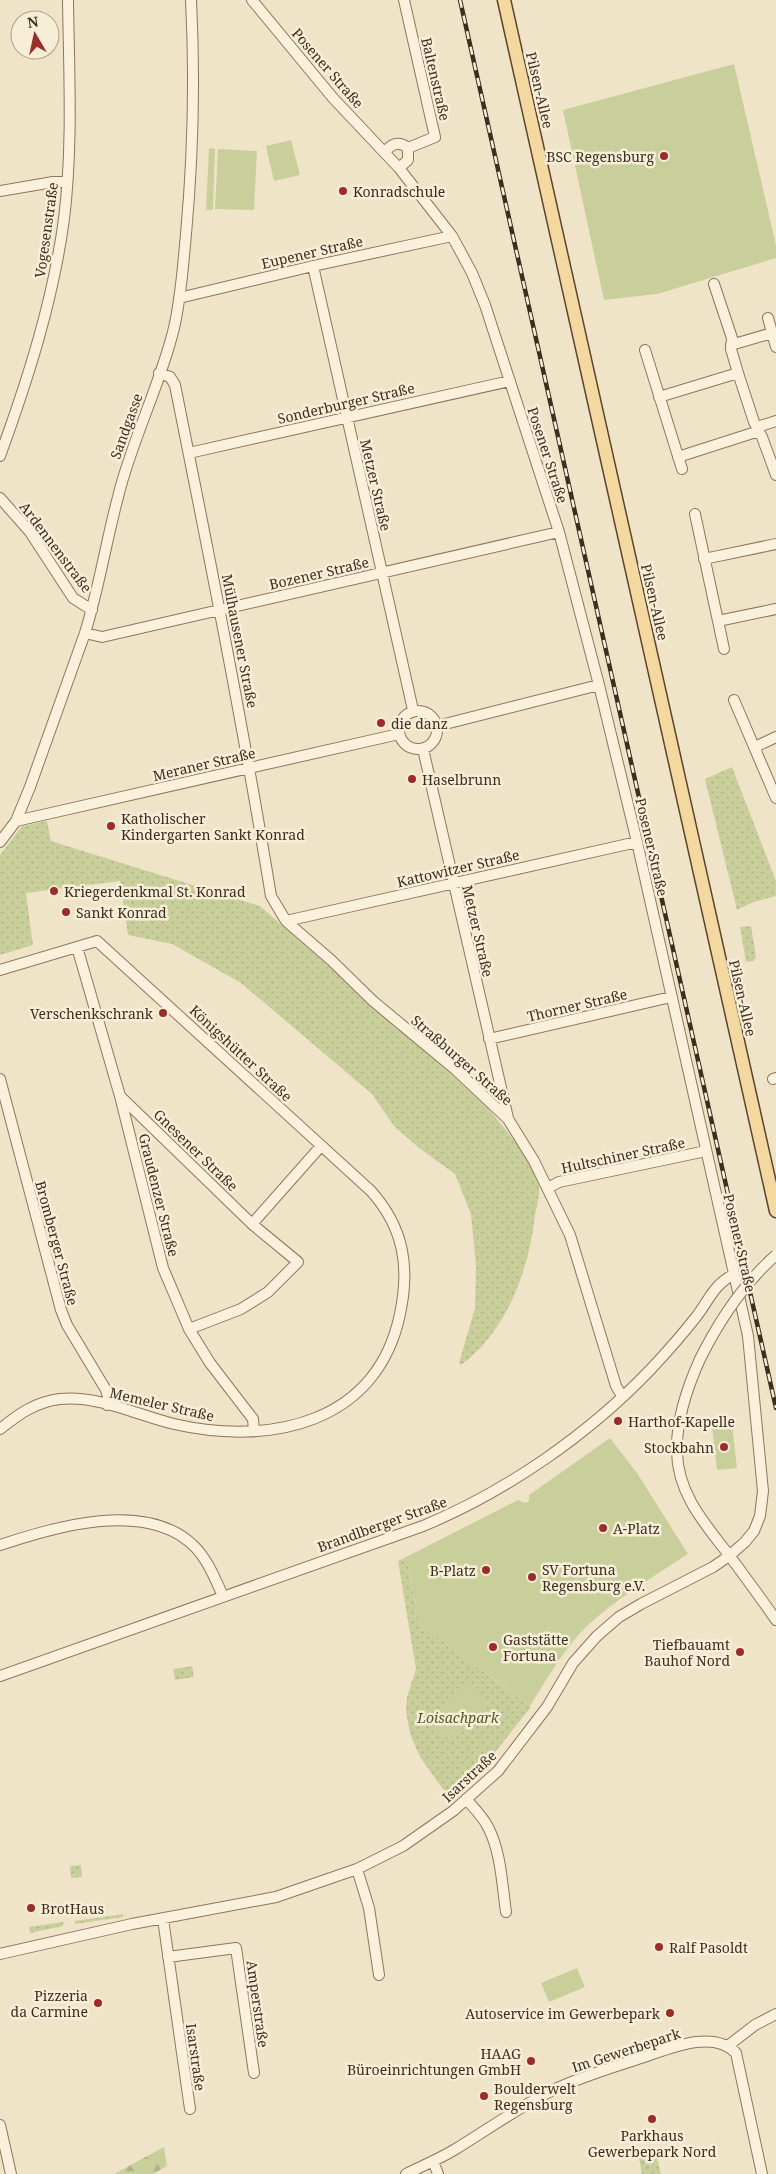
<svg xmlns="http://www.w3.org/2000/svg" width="776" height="2174" viewBox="0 0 776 2174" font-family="'Noto Serif',serif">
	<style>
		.green { fill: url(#green-dots) }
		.forest { fill: url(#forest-firs) }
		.pitch { fill: #c9cf9b }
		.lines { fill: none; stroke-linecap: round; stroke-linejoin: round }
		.minor-casing { stroke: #8d765c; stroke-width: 12 }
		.major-casing { stroke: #5b4430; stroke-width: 15 }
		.minor { stroke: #faf1dc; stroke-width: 10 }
		.major { stroke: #f3d9a0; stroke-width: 12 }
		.rail-casing { stroke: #3d2e20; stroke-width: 4.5 }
		.rail { stroke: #f7eed8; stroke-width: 2.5; stroke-dasharray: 8; stroke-linecap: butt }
		.minor-bridge-casing { stroke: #8d765c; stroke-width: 12; stroke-linecap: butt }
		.minor-bridge { stroke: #faf1dc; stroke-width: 10 }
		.poi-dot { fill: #9e2a2b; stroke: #f7eed8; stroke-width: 2 }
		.labels { text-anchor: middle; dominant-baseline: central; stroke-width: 5; stroke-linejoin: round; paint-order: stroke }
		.street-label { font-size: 14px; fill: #3d2e20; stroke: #f7eed8 }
		.poi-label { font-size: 14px; fill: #3d2e20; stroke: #f7eed8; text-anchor: start }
		.park-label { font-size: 14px; font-style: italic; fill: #4d5a26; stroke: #f7eed8 }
	</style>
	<defs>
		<pattern id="green-dots" width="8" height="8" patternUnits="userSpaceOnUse" patternTransform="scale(1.25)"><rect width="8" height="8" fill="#c9cf9b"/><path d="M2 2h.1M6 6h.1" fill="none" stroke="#aeb285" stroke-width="1.8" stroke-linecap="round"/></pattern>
		<pattern id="forest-firs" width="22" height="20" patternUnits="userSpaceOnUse" patternTransform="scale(1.25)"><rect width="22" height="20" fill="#c9cf9b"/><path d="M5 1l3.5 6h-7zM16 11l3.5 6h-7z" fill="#aeb285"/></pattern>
	</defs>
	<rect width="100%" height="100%" fill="#f0e4c8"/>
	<path class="green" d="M 732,767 L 776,881 L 776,896 L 753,902 L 737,910 L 705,779 Z
		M 47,821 L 51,841 L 260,906 L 481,1100 C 497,1119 534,1161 539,1185 C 540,1194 537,1206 535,1215 C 529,1270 507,1331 461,1365 L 459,1363 L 475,1308 L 476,1266 L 471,1214 L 455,1174 L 419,1148 L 394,1126 L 372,1094 L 241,983 L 172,944 L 128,935 L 120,881 L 26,893 L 33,945 L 0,955 L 0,855 L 22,826 Z
		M 751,926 L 756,957 L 754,961 L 746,962 L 740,927 Z
		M 406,1557 L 420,1624 L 531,1707 L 493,1755 L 448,1796 L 420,1757 L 410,1734 L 406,1711 L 407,1697 L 416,1669 L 398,1561 Z
		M 192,1666 L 194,1677 L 175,1680 L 173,1669 Z
		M 81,1865 L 82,1877 L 71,1878 L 70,1866 Z
		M 123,1914 L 123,1917 L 75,1924 L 75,1921 Z
		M 63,1922 L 63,1926 L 30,1933 L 29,1927 Z
		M 656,2154 L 661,2174 L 642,2174 L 639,2158 Z"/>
	<path class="forest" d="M 164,2147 L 167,2166 L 153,2174 L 114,2174 Z"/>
	<path class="pitch" d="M 734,64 L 776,245 L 776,258 L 657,294 L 604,300 L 563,110 Z
		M 291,140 L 300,175 L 274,181 L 266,146 Z
		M 209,148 L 215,149 L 213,210 L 206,210 Z
		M 218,149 L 257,151 L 254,210 L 215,209 Z
		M 732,1424 L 737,1468 L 717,1470 L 712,1426 Z
		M 610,1438 L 637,1473 L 688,1554 C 653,1577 615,1599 585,1628 C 563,1650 547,1679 530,1706 L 420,1624 L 406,1557 L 518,1500 L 525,1503 L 529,1501 L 529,1495 Z
		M 465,1683 L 487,1703 L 452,1742 L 429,1722 Z
		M 577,1968 L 585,1987 L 549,2002 L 541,1983 Z"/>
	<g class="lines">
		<g class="minor-casing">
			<path id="minor" d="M 404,0 L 435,137 L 408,148
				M 385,152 C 392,143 399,141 408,148 L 408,160 L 399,168
				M 0,191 L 53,182 L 67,182
				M 313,266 L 413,710
				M 714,284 L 732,338 L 731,349 L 738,373 L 754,422 L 762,437 L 776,475
				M 179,298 L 313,266 L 452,236
				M 768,318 L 776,347
				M 731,345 L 772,333
				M 645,350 L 682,469
				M 159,373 L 170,377 L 175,385 C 209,555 243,725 271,896 L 286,921 L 331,960 L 373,1001 L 456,1070 L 508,1119 L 534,1161 L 570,1235 L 616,1386 L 622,1396
				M 659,397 L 738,373
				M 757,427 L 776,421
				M 189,453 L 510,381
				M 0,456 C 28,379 53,301 64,219 C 73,146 69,73 68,0
				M 678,457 L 759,431
				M 0,498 L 30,532 L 73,598 L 92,610
				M 695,514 L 724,649
				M 704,559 L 776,544
				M 718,621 L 776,609
				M 85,633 L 102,637 L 559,532
				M 734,700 L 776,798
				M399 730a19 19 0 1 1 38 0a19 19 0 1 1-38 0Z
				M 437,726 L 599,685
				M 755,747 L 776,737
				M 423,749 L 508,1118
				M 16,821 L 399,734
				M 0,842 L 16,821 L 30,787 L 85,633 C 99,588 106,542 118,497 C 132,439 160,386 174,328 C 181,298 183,266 186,234 C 193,157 195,78 191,0
				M 286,921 L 637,842
				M 77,947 L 120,1096 L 163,1268 L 189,1329 L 210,1363 L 253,1419 L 254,1431
				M 0,970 L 97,941 L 371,1191 C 404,1228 410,1267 400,1314 C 377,1424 270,1446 174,1424 C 137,1415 98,1395 60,1399 C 35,1402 19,1414 0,1429
				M 489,1039 L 671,997
				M 0,1079 L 61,1310 L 67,1325 L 106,1390 L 108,1397 L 107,1405
				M 773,1079 L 776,1078
				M 121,1097 L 252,1224 L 298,1262 L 268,1292 L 241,1309 L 189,1329
				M 548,1188 L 559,1182 L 706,1151
				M 252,1224 L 321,1146
				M 700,1359 C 687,1388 676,1420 677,1451 C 677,1493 705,1524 729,1555 C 745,1577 761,1598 776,1620
				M 0,1545 C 56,1527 146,1499 194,1546 C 208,1560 215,1579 223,1596
				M 0,1676 L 423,1526 C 507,1491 588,1435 651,1369 C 666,1353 682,1335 696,1317 C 708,1302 714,1284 733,1275
				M 466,1799 C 474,1808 483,1817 488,1827 C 501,1852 502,1884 506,1912
				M 357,1869 L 369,1908 L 379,1975
				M 163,1919 L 190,2109
				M 0,1954 L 132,1924 L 276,1897 L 357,1869 L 403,1846 L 453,1811 L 498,1771 L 547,1707 L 573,1663 L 597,1636 L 619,1617 L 641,1604 L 713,1567 L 729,1556 L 745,1542 L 754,1531 L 760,1516 L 763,1491 L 748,1336 L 637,842 L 599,685 L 559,532 L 485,305 L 472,273 L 452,236 L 399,168 L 333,98 L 252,0
				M 168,1957 L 236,1948 L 254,2073
				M 729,2045 L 755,2025 L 776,2014
				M 0,2125 L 11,2174
				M 433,2161 L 438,2174
				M 406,2174 C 422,2166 439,2159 454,2150 C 487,2130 516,2109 551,2091 C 582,2076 614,2067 647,2056 C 673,2047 714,2030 736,2053 L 762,2174"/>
		</g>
		<g class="major-casing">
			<path id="major" d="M 504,0 L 776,1211"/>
		</g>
		<use href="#minor" class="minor"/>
		<use href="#major" class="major"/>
		<g class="rail-casing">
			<path id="rail" d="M 460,0 L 776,1408"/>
		</g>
		<use href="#rail" class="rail"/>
		<g class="minor-bridge-casing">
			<path id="minor-bridge" d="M 700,1359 C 719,1321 743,1284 776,1255"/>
		</g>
		<use href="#minor-bridge" class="minor-bridge"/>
	</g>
	<g class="poi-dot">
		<circle cx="664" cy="156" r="5"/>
		<circle cx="343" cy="191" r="5"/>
		<circle cx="381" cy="723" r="5"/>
		<circle cx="412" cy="779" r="5"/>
		<circle cx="111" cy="826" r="5"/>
		<circle cx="54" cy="891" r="5"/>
		<circle cx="66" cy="912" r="5"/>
		<circle cx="163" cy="1013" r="5"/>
		<circle cx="618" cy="1421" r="5"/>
		<circle cx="724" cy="1447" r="5"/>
		<circle cx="603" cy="1528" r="5"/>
		<circle cx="486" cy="1570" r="5"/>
		<circle cx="532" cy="1577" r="5"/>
		<circle cx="493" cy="1647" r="5"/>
		<circle cx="740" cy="1652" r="5"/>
		<circle cx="31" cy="1908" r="5"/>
		<circle cx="659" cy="1947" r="5"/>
		<circle cx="98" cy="2003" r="5"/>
		<circle cx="670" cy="2013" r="5"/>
		<circle cx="531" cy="2061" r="5"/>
		<circle cx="484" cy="2096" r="5"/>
		<circle cx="652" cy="2119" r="5"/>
	</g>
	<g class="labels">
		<g class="street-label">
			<text transform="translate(328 68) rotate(49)">Posener Straße</text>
			<text transform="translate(436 79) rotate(77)">Baltenstraße</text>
			<text transform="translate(540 90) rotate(77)">Pilsen-Allee</text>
			<text transform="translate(46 230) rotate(-82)">Vogesenstraße</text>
			<text transform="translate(312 252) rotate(-13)">Eupener Straße</text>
			<text transform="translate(346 403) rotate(-13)">Sonderburger Straße</text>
			<text transform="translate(126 426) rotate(-70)">Sandgasse</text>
			<text transform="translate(548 455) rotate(72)">Posener Straße</text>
			<text transform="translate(376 485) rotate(77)">Metzer Straße</text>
			<text transform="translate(56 547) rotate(53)">Ardennenstraße</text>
			<text transform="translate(319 573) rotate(-13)">Bozener Straße</text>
			<text transform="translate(655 602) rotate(77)">Pilsen-Allee</text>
			<text transform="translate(240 641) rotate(79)">Mülhausener Straße</text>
			<text transform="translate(204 764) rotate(-13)">Meraner Straße</text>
			<text transform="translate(652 847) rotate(77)">Posener Straße</text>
			<text transform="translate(458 868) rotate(-13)">Kattowitzer Straße</text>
			<text transform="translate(478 931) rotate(77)">Metzer Straße</text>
			<text transform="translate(743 998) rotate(77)">Pilsen-Allee</text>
			<text transform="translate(577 1005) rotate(-13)">Thorner Straße</text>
			<text transform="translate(241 1053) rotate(43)">Königshütter Straße</text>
			<text transform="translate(462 1060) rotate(41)">Straßburger Straße</text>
			<text transform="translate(196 1150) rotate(44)">Gnesener Straße</text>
			<text transform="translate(623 1155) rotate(-12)">Hultschiner Straße</text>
			<text transform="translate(159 1195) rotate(76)">Graudenzer Straße</text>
			<text transform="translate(57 1243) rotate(75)">Bromberger Straße</text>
			<text transform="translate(740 1243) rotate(77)">Posener Straße</text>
			<text transform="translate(162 1404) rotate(13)">Memeler Straße</text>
			<text transform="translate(382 1524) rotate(-20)">Brandlberger Straße</text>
			<text transform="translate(469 1776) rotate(-43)">Isarstraße</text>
			<text transform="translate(258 2004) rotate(82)">Amperstraße</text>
			<text transform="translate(626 2050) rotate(-18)">Im Gewerbepark</text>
			<text transform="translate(196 2057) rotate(82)">Isarstraße</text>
		</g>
		<g class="poi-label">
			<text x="654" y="156" text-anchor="end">BSC Regensburg</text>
			<text x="353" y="191">Konradschule</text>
			<text x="391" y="723">die danz</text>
			<text x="422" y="779">Haselbrunn</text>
			<text x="121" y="818">Katholischer<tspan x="121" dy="16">Kindergarten Sankt Konrad</tspan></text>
			<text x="64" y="891">Kriegerdenkmal St. Konrad</text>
			<text x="76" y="912">Sankt Konrad</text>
			<text x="153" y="1013" text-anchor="end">Verschenkschrank</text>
			<text x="628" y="1421">Harthof-Kapelle</text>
			<text x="714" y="1447" text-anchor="end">Stockbahn</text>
			<text x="613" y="1528">A-Platz</text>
			<text x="542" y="1569">SV Fortuna<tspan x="542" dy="16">Regensburg e.V.</tspan></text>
			<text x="476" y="1570" text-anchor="end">B-Platz</text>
			<text x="503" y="1639">Gaststätte<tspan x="503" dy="16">Fortuna</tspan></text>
			<text x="730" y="1644" text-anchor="end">Tiefbauamt<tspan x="730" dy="16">Bauhof Nord</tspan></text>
			<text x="41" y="1908">BrotHaus</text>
			<text x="669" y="1947">Ralf Pasoldt</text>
			<text x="88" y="1995" text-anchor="end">Pizzeria<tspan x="88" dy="16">da Carmine</tspan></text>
			<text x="660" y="2013" text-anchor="end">Autoservice im Gewerbepark</text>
			<text x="521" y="2053" text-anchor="end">HAAG<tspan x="521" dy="16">Büroeinrichtungen GmbH</tspan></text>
			<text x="494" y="2088">Boulderwelt<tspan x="494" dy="16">Regensburg</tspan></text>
			<text x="652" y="2135" text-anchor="middle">Parkhaus<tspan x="652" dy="16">Gewerbepark Nord</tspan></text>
		</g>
		<g class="park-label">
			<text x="458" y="1717">Loisachpark</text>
		</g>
	</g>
	<g transform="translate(35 35) rotate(351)"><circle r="24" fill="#f7eed8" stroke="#ada18e"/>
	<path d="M0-4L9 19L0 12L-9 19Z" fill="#9e2a2b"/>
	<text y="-8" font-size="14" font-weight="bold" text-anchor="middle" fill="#3d2e20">N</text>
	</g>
</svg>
